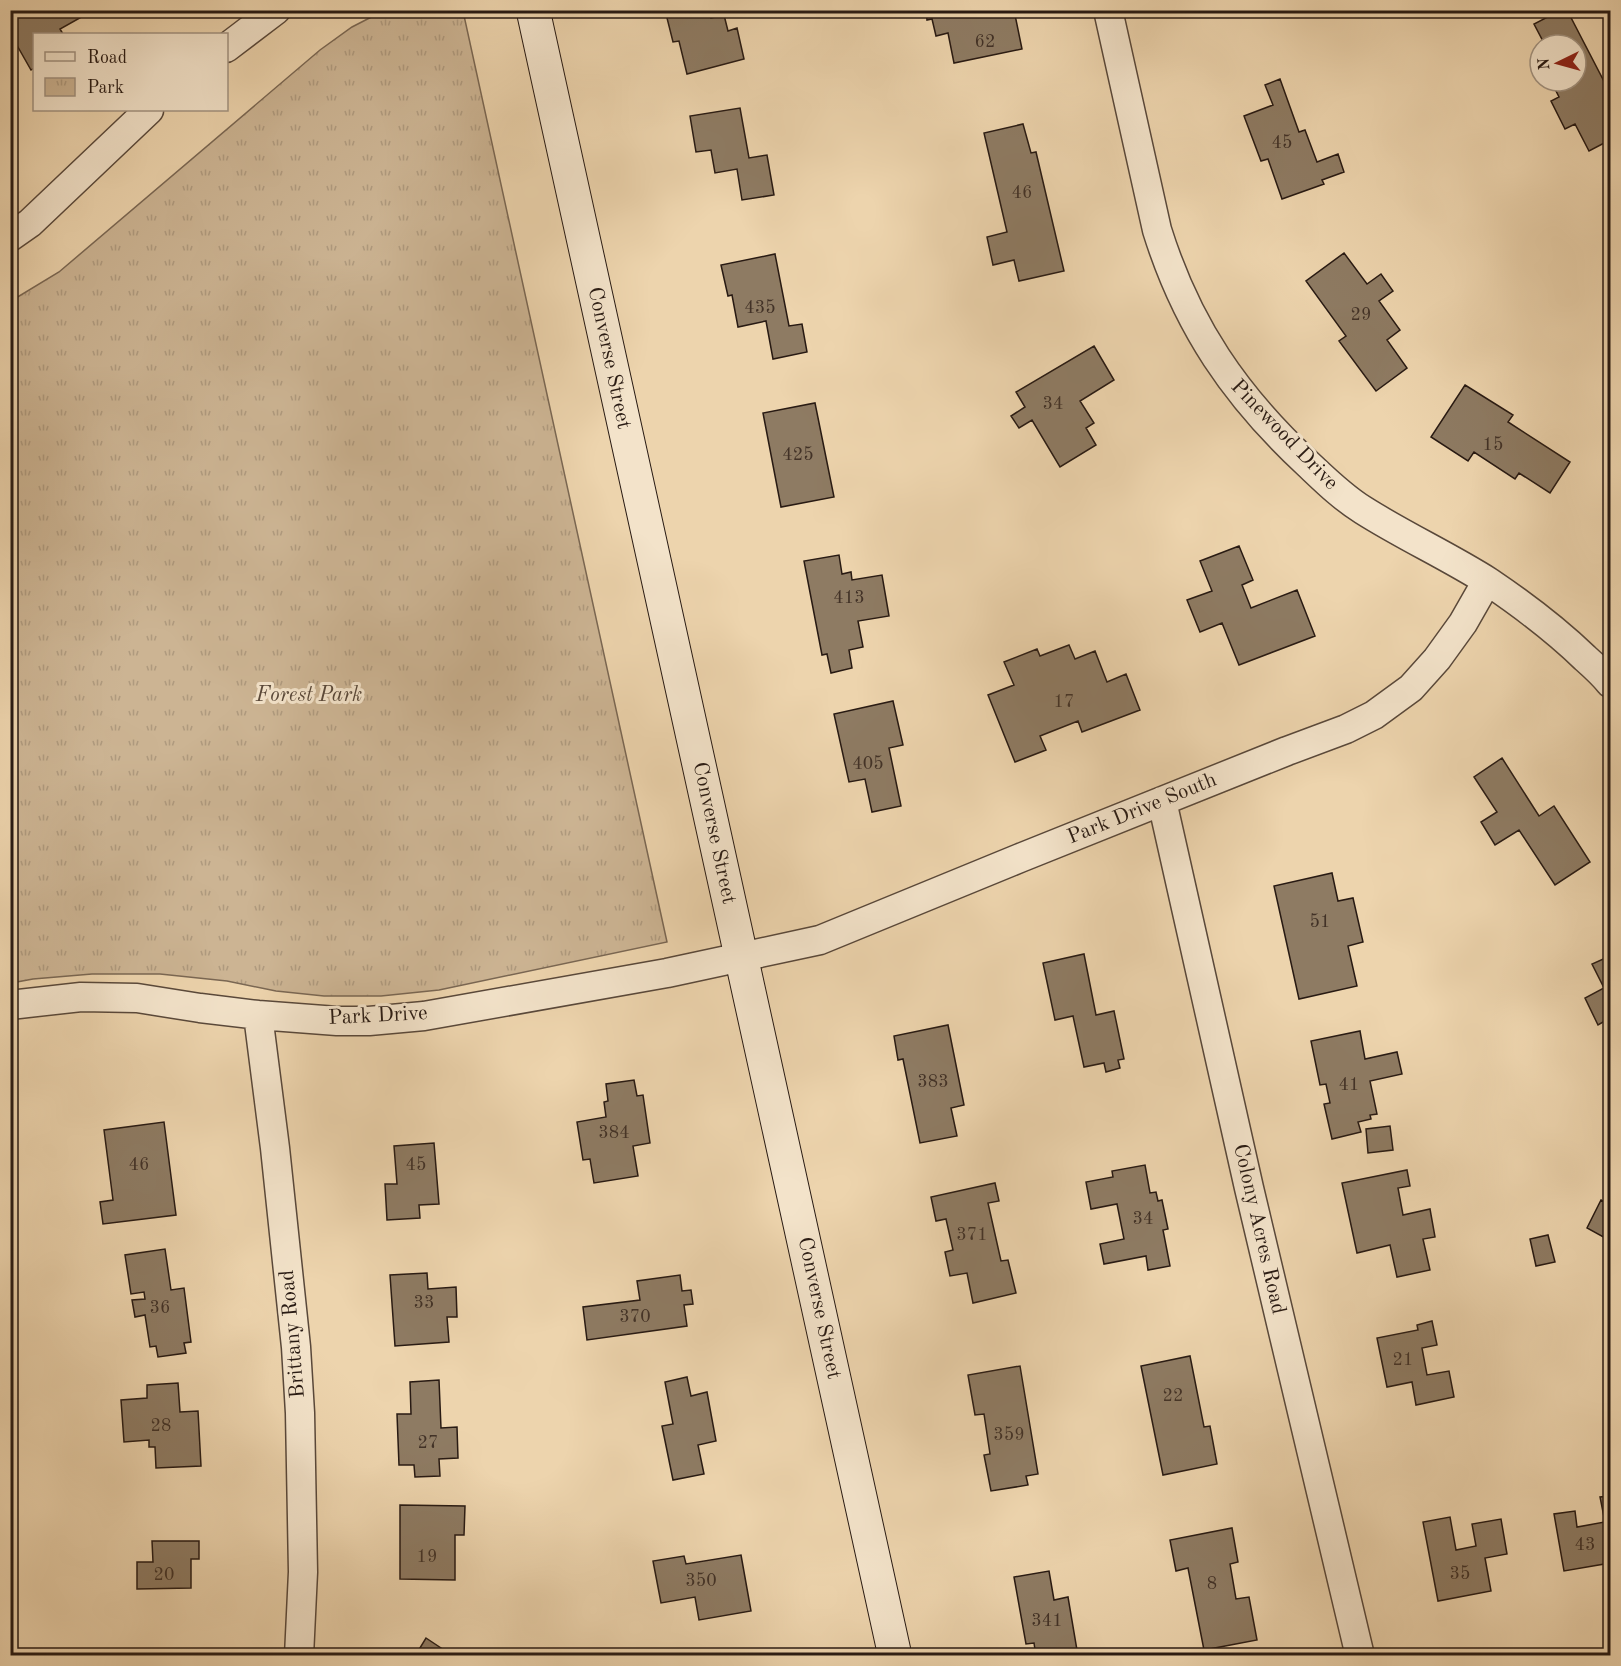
<svg xmlns="http://www.w3.org/2000/svg" width="1621" height="1666" viewBox="0 0 1621 1666" font-family="'Old Standard TT',serif">
	<style>
		.park { fill: url(#park-tufts); stroke: #7a6753; stroke-width: 1.5 }
		.building { fill: #8e7b63; stroke: #281a13; stroke-width: 1.5 }
		.lines { fill: none; stroke-linecap: round; stroke-linejoin: round }
		.minor-casing { stroke: #59483a; stroke-width: 31 }
		.secondary-casing { stroke: #281a13; stroke-width: 35 }
		.minor { stroke: #f3e3ca; stroke-width: 28 }
		.secondary { stroke: #f3e3ca; stroke-width: 33 }
		.labels { text-anchor: middle; dominant-baseline: central; stroke-width: 6; stroke-linejoin: round; paint-order: stroke }
		.number-label { font-size: 18px; fill: #423227 }
		.street-label { font-size: 21px; fill: #281a13; stroke: #f3e3ca }
		.park-label { font-size: 21px; font-style: italic; fill: #594839; stroke: #f3e3ca }
	</style>
	<defs>
		<pattern id="park-tufts" width="24" height="20" patternUnits="userSpaceOnUse" patternTransform="scale(1.5)"><rect width="24" height="20" fill="#ccb493"/><path d="M3 7l-1-3M5 7V3M7 7l1-3M15 17l-1-3M17 17v-4M19 17l1-3" fill="none" stroke="#af9a7e"/></pattern>
	</defs>
	<rect width="100%" height="100%" fill="#edd4ad"/>
	<filter id="stains"><feTurbulence type="fractalNoise" baseFrequency=".00333" numOctaves="4"/><feColorMatrix values="0 0 0 0 .2 0 0 0 0 .09 0 0 0 0 .02 0 0 0 .5 -.17"/></filter>
	<radialGradient id="worn" r=".72"><stop offset=".6" stop-color="#630" stop-opacity="0"/><stop offset="1" stop-color="#630" stop-opacity=".3"/></radialGradient>
	<path class="park" d="M 383,11 L 463,11 L 667,942 L 439,990 L 381,996 L 324,996 L 276,991 L 227,981 L 160,974 L 92,974 L 33,979 L 11,983 L 11,301 L 59,272 L 320,50 L 352,27 Z"/>
	<path class="building" d="M 10,10 L 94,10 L 60,29 L 63,34 L 34,34 L 34,68 L 31,70 L 10,33 Z
		M 665,10 L 710,10 L 711,18 L 724,15 L 728,31 L 737,28 L 744,59 L 687,74 L 679,41 L 673,42 Z
		M 926,10 L 1014,10 L 1022,49 L 954,63 L 948,33 L 936,36 L 932,19 L 927,20 Z
		M 1561,10 L 1567,10 L 1610,93 L 1610,140 L 1589,151 L 1575,124 L 1565,129 L 1551,101 L 1559,97 L 1551,81 L 1576,81 L 1576,45 L 1545,45 L 1534,24 Z
		M 1280,79 L 1299,132 L 1305,130 L 1317,162 L 1338,154 L 1344,172 L 1322,180 L 1324,184 L 1282,199 L 1268,159 L 1261,161 L 1244,116 L 1273,105 L 1265,85 Z
		M 740,108 L 749,158 L 767,155 L 774,195 L 742,200 L 737,169 L 715,173 L 711,150 L 696,152 L 690,116 Z
		M 1023,124 L 1031,153 L 1036,152 L 1064,271 L 1019,281 L 1014,260 L 993,265 L 987,237 L 1007,232 L 984,133 Z
		M 1344,253 L 1367,284 L 1381,274 L 1393,291 L 1379,301 L 1400,330 L 1387,340 L 1407,368 L 1376,391 L 1339,341 L 1346,336 L 1306,281 Z
		M 775,254 L 789,326 L 802,324 L 807,352 L 773,359 L 766,321 L 738,327 L 732,295 L 728,296 L 721,265 Z
		M 1094,346 L 1114,380 L 1080,401 L 1094,423 L 1086,428 L 1096,445 L 1060,467 L 1032,420 L 1019,428 L 1011,416 L 1025,407 L 1016,392 Z
		M 1465,385 L 1513,415 L 1508,422 L 1570,462 L 1550,493 L 1519,473 L 1515,479 L 1474,452 L 1468,461 L 1431,437 Z
		M 815,403 L 834,497 L 781,507 L 763,413 Z
		M 1239,546 L 1253,580 L 1242,585 L 1251,608 L 1297,590 L 1315,636 L 1239,665 L 1222,623 L 1200,632 L 1187,600 L 1212,591 L 1200,561 Z
		M 839,555 L 842,574 L 851,572 L 852,580 L 882,575 L 889,616 L 858,621 L 863,647 L 849,650 L 852,668 L 831,673 L 827,654 L 822,655 L 804,561 Z
		M 1069,645 L 1075,659 L 1095,651 L 1107,682 L 1126,674 L 1140,710 L 1082,732 L 1078,721 L 1040,736 L 1046,750 L 1015,762 L 988,695 L 1014,685 L 1004,662 L 1037,649 L 1040,656 Z
		M 893,701 L 903,745 L 889,748 L 901,806 L 872,812 L 865,779 L 849,782 L 834,714 Z
		M 1502,758 L 1539,816 L 1554,806 L 1590,862 L 1555,885 L 1519,830 L 1495,845 L 1481,822 L 1497,812 L 1474,777 Z
		M 1332,873 L 1338,901 L 1353,898 L 1363,942 L 1348,946 L 1357,986 L 1299,999 L 1274,886 Z
		M 1084,954 L 1096,1015 L 1114,1011 L 1124,1059 L 1118,1060 L 1120,1068 L 1106,1072 L 1104,1063 L 1084,1067 L 1073,1016 L 1055,1020 L 1043,963 Z
		M 1610,956 L 1610,1018 L 1598,1025 L 1585,998 L 1604,988 L 1592,964 Z
		M 948,1025 L 964,1105 L 951,1108 L 957,1136 L 920,1143 L 903,1059 L 898,1060 L 894,1036 Z
		M 1360,1031 L 1365,1059 L 1397,1052 L 1402,1074 L 1370,1081 L 1377,1114 L 1370,1115 L 1371,1119 L 1358,1122 L 1361,1132 L 1332,1139 L 1324,1104 L 1330,1103 L 1326,1084 L 1320,1085 L 1311,1041 Z
		M 634,1080 L 637,1096 L 643,1095 L 650,1143 L 633,1146 L 638,1176 L 594,1183 L 590,1159 L 583,1160 L 577,1122 L 606,1117 L 604,1102 L 608,1101 L 606,1084 Z
		M 164,1122 L 176,1215 L 103,1224 L 100,1202 L 113,1200 L 104,1130 Z
		M 1390,1126 L 1393,1150 L 1368,1153 L 1366,1129 Z
		M 434,1143 L 439,1204 L 419,1205 L 420,1218 L 387,1220 L 385,1184 L 397,1184 L 394,1146 Z
		M 1145,1165 L 1150,1193 L 1156,1192 L 1158,1201 L 1162,1200 L 1168,1229 L 1163,1230 L 1170,1266 L 1148,1270 L 1146,1256 L 1104,1264 L 1100,1244 L 1124,1239 L 1117,1204 L 1091,1209 L 1086,1182 L 1113,1177 L 1112,1171 Z
		M 1407,1170 L 1410,1186 L 1398,1188 L 1403,1215 L 1430,1209 L 1435,1237 L 1423,1239 L 1430,1270 L 1397,1277 L 1390,1245 L 1357,1253 L 1342,1183 Z
		M 995,1183 L 999,1201 L 988,1203 L 1001,1261 L 1008,1260 L 1016,1293 L 973,1303 L 967,1273 L 950,1276 L 945,1252 L 953,1250 L 946,1219 L 936,1221 L 931,1197 Z
		M 1601,1200 L 1610,1205 L 1610,1233 L 1607,1239 L 1587,1228 Z
		M 1548,1235 L 1555,1262 L 1536,1266 L 1530,1239 Z
		M 165,1249 L 171,1290 L 184,1288 L 191,1342 L 184,1343 L 186,1353 L 158,1357 L 156,1346 L 150,1347 L 145,1315 L 135,1317 L 132,1300 L 145,1299 L 144,1292 L 131,1294 L 125,1255 Z
		M 427,1273 L 428,1289 L 456,1287 L 457,1317 L 447,1317 L 449,1342 L 395,1346 L 390,1275 Z
		M 680,1275 L 682,1291 L 691,1290 L 693,1304 L 684,1305 L 687,1326 L 587,1340 L 583,1307 L 640,1300 L 637,1281 Z
		M 1432,1321 L 1437,1345 L 1422,1348 L 1427,1375 L 1449,1371 L 1454,1397 L 1416,1405 L 1412,1382 L 1387,1387 L 1377,1338 L 1418,1330 L 1417,1325 Z
		M 1190,1356 L 1204,1427 L 1210,1426 L 1217,1464 L 1163,1475 L 1141,1366 Z
		M 1020,1366 L 1038,1474 L 1026,1476 L 1028,1485 L 991,1491 L 984,1455 L 990,1454 L 984,1414 L 975,1415 L 968,1375 Z
		M 687,1377 L 691,1396 L 707,1392 L 716,1441 L 698,1445 L 704,1474 L 673,1480 L 662,1426 L 673,1424 L 665,1382 Z
		M 439,1380 L 441,1428 L 457,1427 L 458,1458 L 439,1459 L 440,1476 L 415,1477 L 414,1465 L 399,1465 L 397,1414 L 411,1414 L 410,1382 Z
		M 178,1383 L 180,1412 L 198,1411 L 201,1466 L 156,1468 L 155,1447 L 149,1447 L 149,1440 L 124,1442 L 121,1400 L 147,1398 L 147,1385 Z
		M 1610,1496 L 1610,1563 L 1564,1571 L 1554,1514 L 1575,1511 L 1577,1527 L 1605,1522 L 1600,1497 Z
		M 400,1505 L 465,1506 L 464,1535 L 455,1535 L 455,1580 L 400,1579 Z
		M 1450,1517 L 1456,1550 L 1476,1546 L 1472,1524 L 1501,1519 L 1507,1554 L 1485,1558 L 1491,1591 L 1438,1601 L 1423,1522 Z
		M 1232,1528 L 1238,1562 L 1230,1564 L 1236,1599 L 1249,1597 L 1257,1640 L 1204,1650 L 1188,1568 L 1176,1571 L 1170,1540 Z
		M 152,1541 L 199,1541 L 199,1559 L 191,1559 L 191,1588 L 137,1589 L 137,1562 L 153,1562 Z
		M 741,1555 L 751,1611 L 699,1620 L 695,1597 L 661,1603 L 653,1561 L 684,1556 L 686,1564 Z
		M 1049,1571 L 1054,1600 L 1068,1597 L 1078,1656 L 1036,1656 L 1034,1643 L 1026,1644 L 1014,1577 Z
		M 426,1638 L 453,1656 L 415,1656 Z"/>
	<g class="lines">
		<g class="minor-casing">
			<path id="minor" d="M 1108,10 L 1157,230 C 1187,326 1235,396 1308,464 C 1325,480 1342,497 1363,510 C 1404,536 1448,556 1489,582 C 1523,605 1555,629 1585,658 C 1594,666 1603,674 1610,683
				M 226,48 L 276,10
				M 10,237 L 30,223 L 149,110
				M 1162,801 L 1249,1188 L 1360,1656
				M 10,1005 L 81,997 L 137,998 L 200,1008 L 258,1015 L 337,1021 L 369,1021 L 424,1016 L 667,973 L 820,940 L 1020,858 L 1287,751 L 1346,729 L 1374,715 L 1411,688 L 1437,659 L 1463,623 L 1487,581
				M 258,1015 L 275,1148 L 296,1347 L 300,1413 L 303,1572 L 299,1656"/>
		</g>
		<g class="secondary-casing">
			<path id="secondary" d="M 533,10 L 895,1656"/>
		</g>
		<use href="#minor" class="minor"/>
		<use href="#secondary" class="secondary"/>
	</g>
	<g class="labels">
		<g class="number-label">
			<text x="985" y="42">62</text>
			<text x="1282" y="143">45</text>
			<text x="1022" y="193">46</text>
			<text x="760" y="308">435</text>
			<text x="1361" y="315">29</text>
			<text x="1053" y="404">34</text>
			<text x="1493" y="445">15</text>
			<text x="798" y="455">425</text>
			<text x="849" y="598">413</text>
			<text x="1064" y="702">17</text>
			<text x="868" y="764">405</text>
			<text x="1320" y="922">51</text>
			<text x="933" y="1082">383</text>
			<text x="1349" y="1085">41</text>
			<text x="614" y="1133">384</text>
			<text x="139" y="1165">46</text>
			<text x="416" y="1165">45</text>
			<text x="1143" y="1219">34</text>
			<text x="972" y="1235">371</text>
			<text x="424" y="1303">33</text>
			<text x="160" y="1308">36</text>
			<text x="635" y="1317">370</text>
			<text x="1403" y="1360">21</text>
			<text x="1173" y="1396">22</text>
			<text x="161" y="1426">28</text>
			<text x="1009" y="1435">359</text>
			<text x="428" y="1443">27</text>
			<text x="1585" y="1545">43</text>
			<text x="427" y="1557">19</text>
			<text x="1460" y="1574">35</text>
			<text x="164" y="1575">20</text>
			<text x="701" y="1581">350</text>
			<text x="1212" y="1584">8</text>
			<text x="1047" y="1621">341</text>
		</g>
		<g class="street-label">
			<text transform="translate(609 358) rotate(78)">Converse Street</text>
			<text transform="translate(1284 435) rotate(46)">Pinewood Drive</text>
			<text transform="translate(1142 809) rotate(-22)">Park Drive South</text>
			<text transform="translate(714 833) rotate(78)">Converse Street</text>
			<text transform="translate(378 1016) rotate(-3)">Park Drive</text>
			<text transform="translate(1259 1229) rotate(77)">Colony Acres Road</text>
			<text transform="translate(819 1308) rotate(78)">Converse Street</text>
			<text transform="translate(293 1334) rotate(-95)">Brittany Road</text>
		</g>
		<g class="park-label">
			<text x="309" y="695">Forest Park</text>
		</g>
	</g>
	<rect width="1621" height="1666" fill="none" stroke="#edd4ad" stroke-width="36"/>
	<rect x="12" y="12" width="1597" height="1642" fill="none" stroke="#281a13" stroke-width="3"/>
	<rect x="18" y="18" width="1585" height="1630" fill="none" stroke="#281a13" stroke-width="1.5"/>
	<rect x="33" y="33" width="195" height="78" fill="#f3e3ca" stroke="#a29381" stroke-width="1.5"/>
	<rect x="45" y="52" width="30" height="9" fill="#f3e3ca" stroke="#a29381" stroke-width="1.5"/>
	<text x="87" y="63" font-size="18" fill="#281a13">Road</text>
	<rect x="45" y="78" width="30" height="18" fill="url(#park-tufts)" stroke="#a29381" stroke-width="1.5"/>
	<text x="87" y="93" font-size="18" fill="#281a13">Park</text>
	<g transform="translate(1558 63) rotate(265)"><circle r="28" fill="#f3e3ca" stroke="#a29381" stroke-width="1.5"/>
	<path d="M0-4.5L10 22L0 15L-10 22Z" fill="#8f2418"/>
	<text y="-9" font-size="16" font-weight="bold" text-anchor="middle" fill="#281a13">N</text>
	</g>
	<rect width="100%" height="100%" filter="url(#stains)"/>
	<rect width="100%" height="100%" fill="url(#worn)"/>
</svg>
